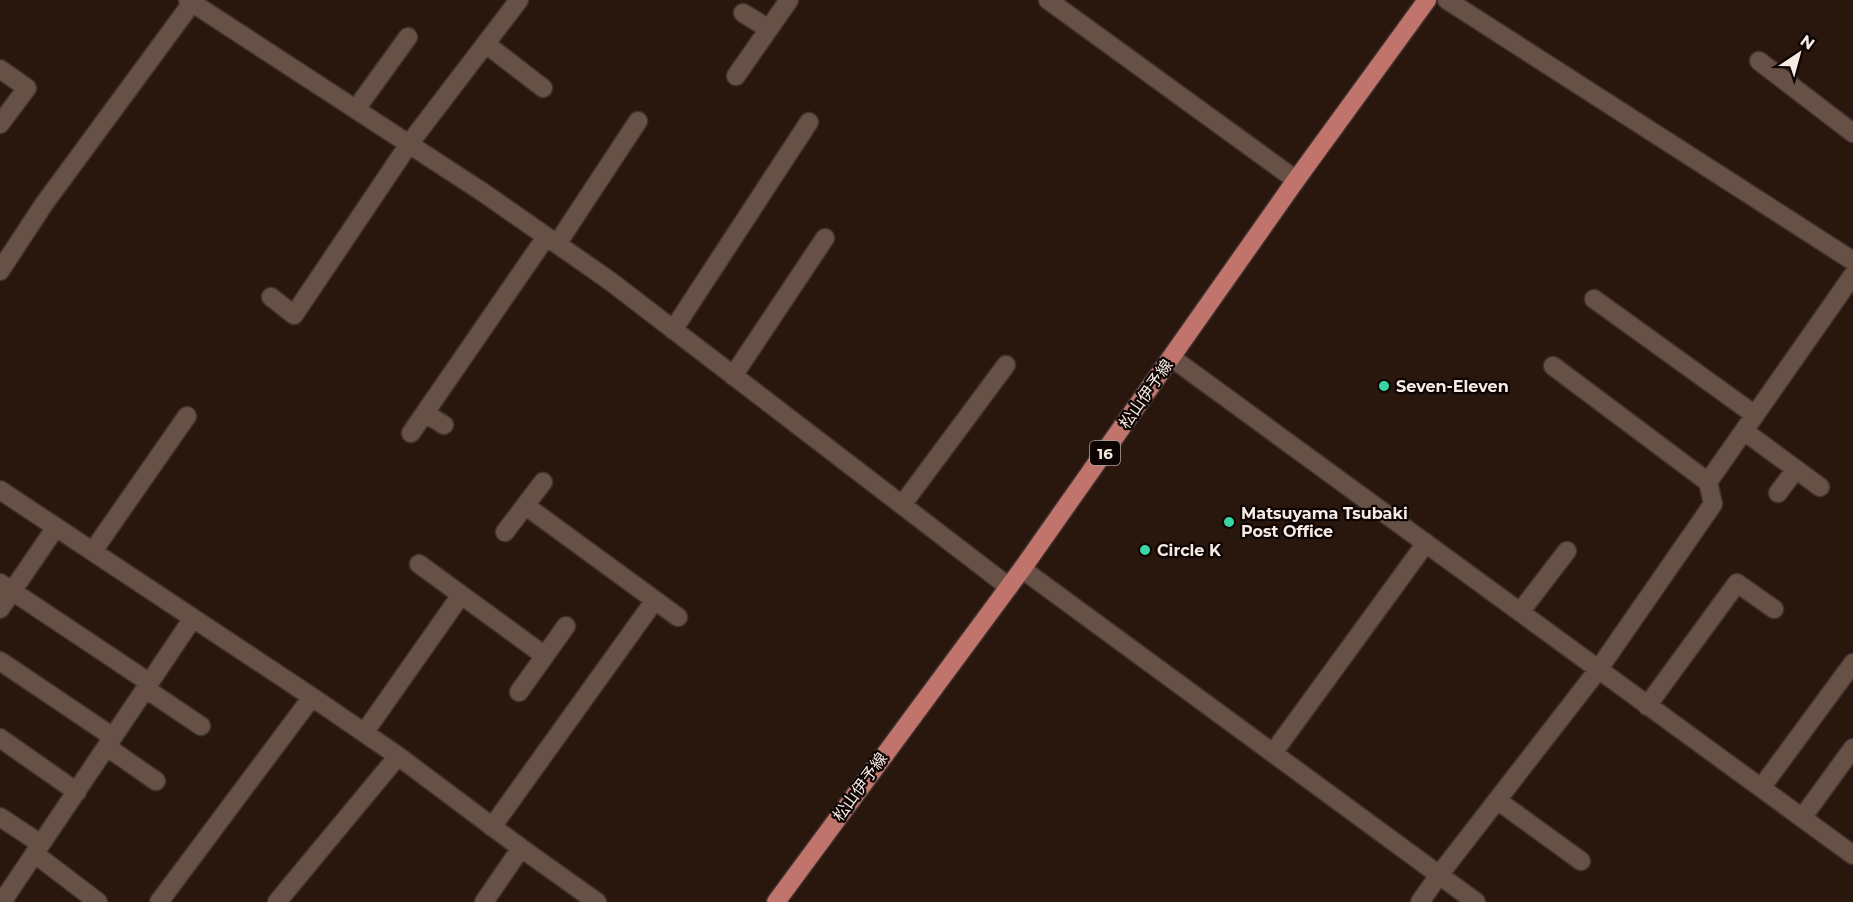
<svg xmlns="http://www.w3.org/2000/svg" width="1853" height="902" viewBox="0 0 1853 902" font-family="Montserrat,'Noto Sans JP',sans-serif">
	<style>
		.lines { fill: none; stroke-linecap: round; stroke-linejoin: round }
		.street-casing { stroke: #3f312d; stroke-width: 21 }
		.primary-casing { stroke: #3f312d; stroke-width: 21 }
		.street { stroke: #675146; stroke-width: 18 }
		.primary { stroke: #c0746b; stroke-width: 18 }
		.poi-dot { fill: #3bd4a4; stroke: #0c0503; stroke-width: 2 }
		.labels { text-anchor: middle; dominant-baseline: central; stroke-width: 4.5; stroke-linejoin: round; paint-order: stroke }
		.shield { fill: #0c0503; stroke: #b0a5a0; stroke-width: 1.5 }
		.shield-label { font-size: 15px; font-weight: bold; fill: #f7eae3 }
		.poi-label { font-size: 16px; font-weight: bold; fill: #f7eae3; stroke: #0c0503; text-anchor: start }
		.street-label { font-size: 16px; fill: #f7eae3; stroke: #0c0503 }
	</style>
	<rect width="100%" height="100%" fill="#29170d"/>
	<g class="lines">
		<g class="street-casing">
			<path id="street" d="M 188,0 L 484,193 L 610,281 L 1009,587
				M 1048,0 L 1296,180
				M 1447,0 L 1853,261
				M 743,13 L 769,29
				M 486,44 L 543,88
				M 1759,61 L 1853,133
				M 0,69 L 27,88 L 0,124
				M 736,76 L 789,0
				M 356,109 L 408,37
				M 557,244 L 638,121
				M 0,271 L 44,204 L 194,0
				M 271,297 L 294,315 L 409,144 L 519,0
				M 1594,299 L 1755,415
				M 673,330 L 809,122
				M 1172,358 L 1853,855
				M 1553,366 L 1708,482
				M 733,376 L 825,238
				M 425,413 L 444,425
				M 1744,431 L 1820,487
				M 411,433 L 546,237
				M 0,490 L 312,697 L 398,756 L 521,848 L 597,902
				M 1778,493 L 1796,469
				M 902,505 L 1006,365
				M 526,506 L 678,617
				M 505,532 L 543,482
				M 93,551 L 187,416
				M 419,564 L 545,656
				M 1022,569 L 1476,902
				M 0,583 L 150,683
				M 0,609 L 56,527
				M 1520,612 L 1567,551
				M 0,661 L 113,737
				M 146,689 L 201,726
				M 519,692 L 566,626
				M 1647,706 L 1737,583 L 1774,609
				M 364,733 L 461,595
				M 0,738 L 77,792
				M 107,747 L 156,781
				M 1273,753 L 1426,543
				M 1761,788 L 1853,663
				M 1497,800 L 1581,861
				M 0,817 L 41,844
				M 1802,818 L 1853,748
				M 492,827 L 655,600
				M 35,854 L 98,902
				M 2,902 L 193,618
				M 159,902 L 312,697
				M 277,902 L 398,756
				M 484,902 L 521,848
				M 1420,902 L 1439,875 L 1598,670 L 1713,504 L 1708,482 L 1853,275"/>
		</g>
		<g class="primary-casing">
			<path id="primary" d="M 776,902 L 1022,569 L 1296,180 L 1427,0"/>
		</g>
		<use href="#street" class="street"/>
		<use href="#primary" class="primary"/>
	</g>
	<g class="poi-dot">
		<circle cx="1384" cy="386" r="6"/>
		<circle cx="1229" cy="522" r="6"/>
		<circle cx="1145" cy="550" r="6"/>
	</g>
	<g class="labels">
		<rect class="shield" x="1090" y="441" width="30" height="24" rx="4.5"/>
		<g class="shield-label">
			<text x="1105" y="453">16</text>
		</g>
		<g class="poi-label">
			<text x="1396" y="386">Seven-Eleven</text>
			<text x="1241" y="513">Matsuyama Tsubaki<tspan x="1241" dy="18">Post Office</tspan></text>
			<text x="1157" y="550">Circle K</text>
		</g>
		<g class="street-label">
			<text transform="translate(1146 394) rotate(-55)">松山伊予線</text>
			<text transform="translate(860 787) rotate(-54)">松山伊予線</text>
		</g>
	</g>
	<g transform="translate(1799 54) rotate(36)" stroke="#0c0503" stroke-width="4.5" paint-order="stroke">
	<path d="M0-4.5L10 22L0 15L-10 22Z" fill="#f7eae3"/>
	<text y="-9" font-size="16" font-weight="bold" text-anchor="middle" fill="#f7eae3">N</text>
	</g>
</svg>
